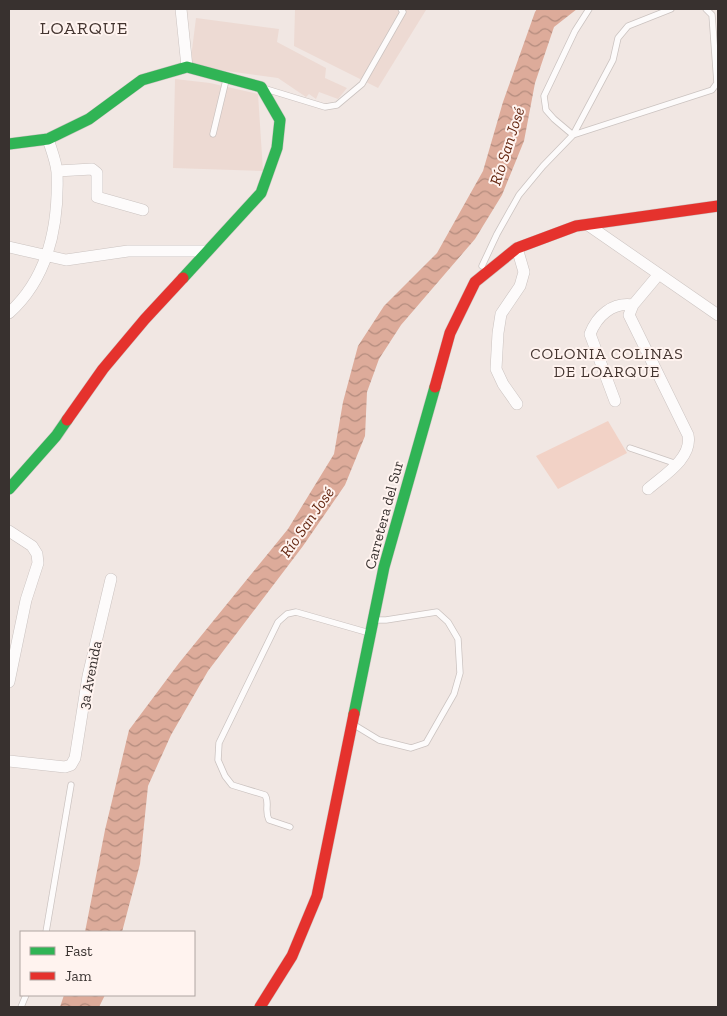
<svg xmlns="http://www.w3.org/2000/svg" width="727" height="1016" viewBox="0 0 727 1016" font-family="'Zilla Slab',serif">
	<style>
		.built { fill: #eddad3 }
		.pitch { fill: #f2d2c6 }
		.water { fill: url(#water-waves) }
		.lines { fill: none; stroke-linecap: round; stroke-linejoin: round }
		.lane-casing { stroke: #cbc3c0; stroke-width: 7 }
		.street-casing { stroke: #cbc3c0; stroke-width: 12 }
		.fast-casing { stroke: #cbc3c0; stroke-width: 12 }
		.jam-casing { stroke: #cbc3c0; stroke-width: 12 }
		.lane { stroke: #fdfbfb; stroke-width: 5.5 }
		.street { stroke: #fdfbfb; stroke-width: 11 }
		.fast { stroke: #30b455; stroke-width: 11 }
		.jam { stroke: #e5322d; stroke-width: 11 }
		.labels { text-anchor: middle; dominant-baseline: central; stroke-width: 4; stroke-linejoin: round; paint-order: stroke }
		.street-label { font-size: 15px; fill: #38312f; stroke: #fff3ef }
		.water-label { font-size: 16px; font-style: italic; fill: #642610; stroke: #fff3ef }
		.neighbourhood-label { font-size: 16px; letter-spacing: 1px; fill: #443530; stroke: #fff3ef }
		.quarter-label { font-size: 18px; letter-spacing: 1px; fill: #443530; stroke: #fff3ef }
	</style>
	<defs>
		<pattern id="water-waves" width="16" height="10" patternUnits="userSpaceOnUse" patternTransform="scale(1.25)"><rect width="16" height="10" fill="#ddab9a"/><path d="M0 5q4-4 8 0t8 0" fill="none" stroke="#b48c7e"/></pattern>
	</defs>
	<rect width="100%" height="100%" fill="#f1e7e3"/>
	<path class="built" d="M 295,9 L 423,9 L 426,10 L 378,88 L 294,46 Z
		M 196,18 L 279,29 L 277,42 L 326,68 L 325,78 L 347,88 L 338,99 L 319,92 L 316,99 L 309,94 L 306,97 L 278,78 L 190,66 Z
		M 175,79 L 210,83 L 258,94 L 263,171 L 173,168 Z"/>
	<path class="pitch" d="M 608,421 L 627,453 L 558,489 L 536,456 Z"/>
	<path class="water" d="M 537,9 L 577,9 L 554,27 L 535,83 L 524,141 L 502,195 L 475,239 L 401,325 L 379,359 L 367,392 L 365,436 L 345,485 L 303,546 L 208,671 L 171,735 L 148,786 L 140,864 L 122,932 L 85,932 L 105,830 L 129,730 L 179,663 L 288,529 L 334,454 L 343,402 L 358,346 L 384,306 L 437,253 L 483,171 L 503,102 L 535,12 Z
		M 64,995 L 105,995 L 99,1007 L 60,1007 Z"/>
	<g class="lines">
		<g class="lane-casing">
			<path id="lane" d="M 589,9 L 575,31 L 544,96 L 546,110 L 554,119 L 573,135 L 613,60 L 618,38 L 628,26 L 671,9
				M 266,89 L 325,107 L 337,105 L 362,84 L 403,12 L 401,9
				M 213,134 L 226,80
				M 482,266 L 497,234 L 519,195 L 543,166 L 573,135 L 712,90 L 717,83 L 712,15 L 706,9
				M 630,448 L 677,464
				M 356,726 L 379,740 L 411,748 L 426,743 L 454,694 L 460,673 L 458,639 L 448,622 L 437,612 L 386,620 L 377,620
				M 290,827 L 269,820 C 264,810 270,803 265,795 L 232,785 L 225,776 L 218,760 L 219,743 L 278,622 L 287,614 L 296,612 L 366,632
				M 46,932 L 71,785
				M 21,1007 L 26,995"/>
		</g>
		<g class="street-casing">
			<path id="street" d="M 181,9 L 187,67
				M 57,171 L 92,169 L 97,173 L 97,197 L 143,210
				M 588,225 L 718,315
				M 9,247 L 66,260 L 128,251 L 206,251
				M 517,248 L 524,272 L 520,286 L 501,314 L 498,333 L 496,369 L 503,384 L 517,404
				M 9,313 C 49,277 59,224 57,172 C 56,161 51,149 48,139
				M 615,401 L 590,334 C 597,316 612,302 633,305
				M 648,489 C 663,476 693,458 688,435 L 629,315 L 633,305 L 659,274
				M 9,531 L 32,546 L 37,554 L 38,563 L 26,600 L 9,682
				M 9,761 L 65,767 L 71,765 L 75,758 L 88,676 L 111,579"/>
		</g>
		<g class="fast-casing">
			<path id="fast" d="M 9,144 L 48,139 L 89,119 L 142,80 L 187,67 L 261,87 L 280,120 L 277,148 L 261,193 L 183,278
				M 9,489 L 56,436 L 67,420
				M 354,714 L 384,567 L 435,387"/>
		</g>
		<g class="jam-casing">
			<path id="jam" d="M 435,387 L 450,333 L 475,282 L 517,248 L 576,226 L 718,206
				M 67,420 L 103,369 L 145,319 L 183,278
				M 260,1007 L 292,956 L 317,896 L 354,714"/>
		</g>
		<use href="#lane" class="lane"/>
		<use href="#street" class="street"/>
		<use href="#fast" class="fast"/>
		<use href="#jam" class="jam"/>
	</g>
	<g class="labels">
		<g class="street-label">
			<text transform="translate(384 515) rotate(-75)">Carretera del Sur</text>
			<text transform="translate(90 675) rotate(-79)">3a Avenida</text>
		</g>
		<g class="water-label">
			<text transform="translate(507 146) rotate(-72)">Río San José</text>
			<text transform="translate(307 522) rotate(-55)">Río San José</text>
		</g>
		<g class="neighbourhood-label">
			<text x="607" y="353">COLONIA COLINAS<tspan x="607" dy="18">DE LOARQUE</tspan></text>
		</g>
		<g class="quarter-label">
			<text x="84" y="28">LOARQUE</text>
		</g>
	</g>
	<rect width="727" height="1016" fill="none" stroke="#38312f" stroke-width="20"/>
	<rect x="20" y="931" width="175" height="65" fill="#fff3ef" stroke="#afa5a2"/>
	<rect x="30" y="947" width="25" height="8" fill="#30b455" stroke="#afa5a2"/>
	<text x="65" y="956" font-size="15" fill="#38312f">Fast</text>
	<rect x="30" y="972" width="25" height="8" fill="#e5322d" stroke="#afa5a2"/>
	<text x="65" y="981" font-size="15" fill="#38312f">Jam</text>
</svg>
